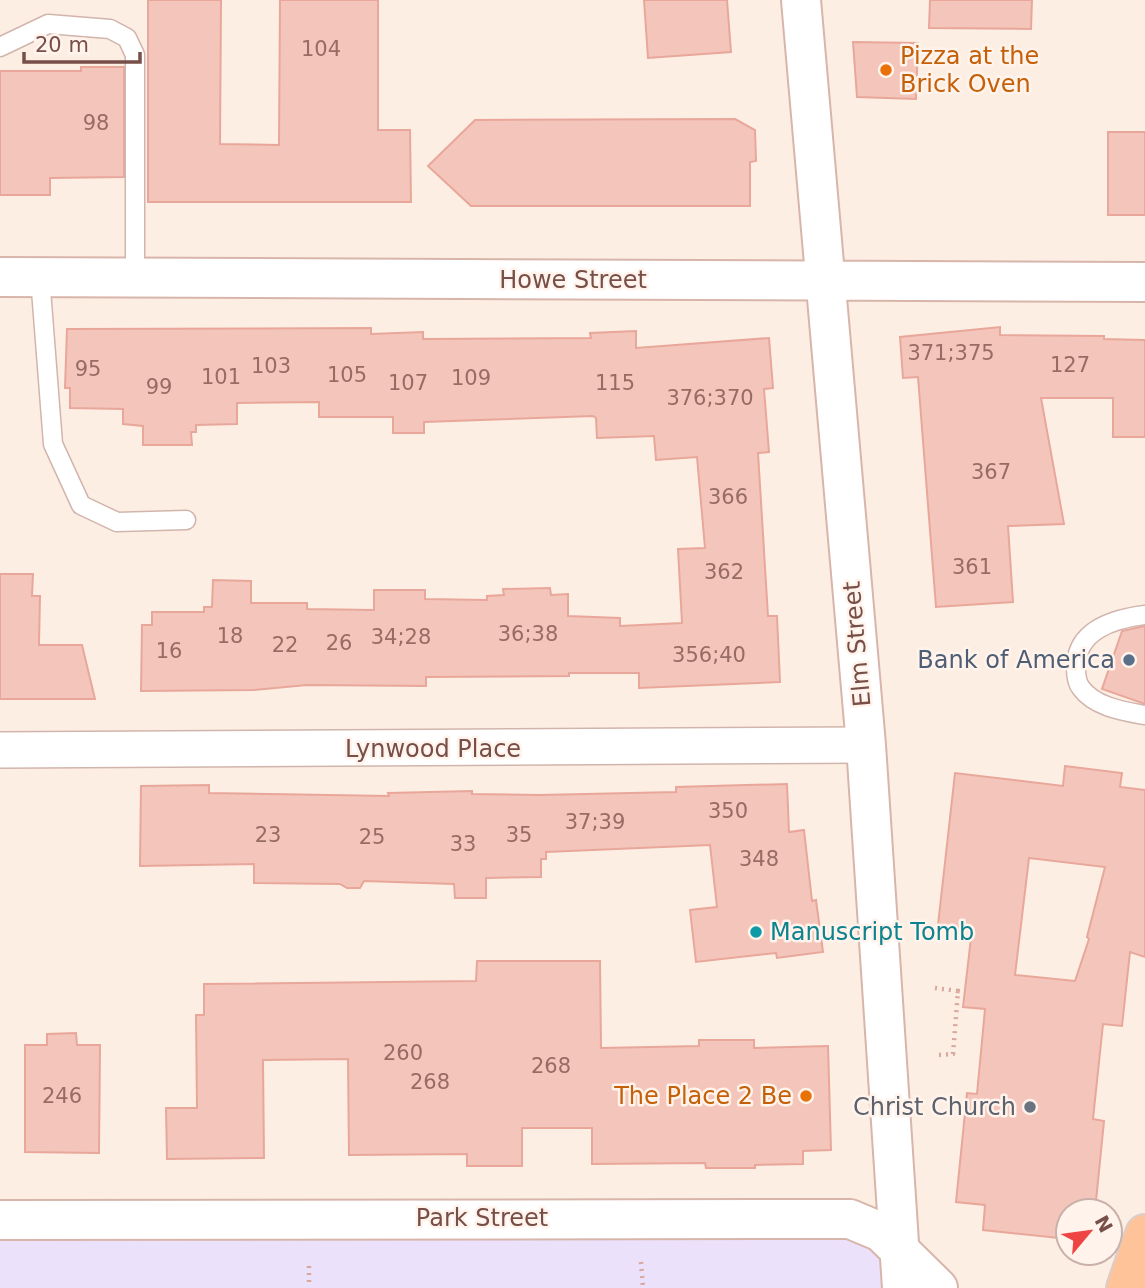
<svg xmlns="http://www.w3.org/2000/svg" width="1145" height="1288" viewBox="0 0 1145 1288" font-family="'DejaVu Sans',sans-serif">
	<style>
		.education { fill: #ebe1fa }
		.building { fill: #f4c5ba; stroke: #e8a79a; stroke-width: 2; fill-rule: evenodd }
		.lines { fill: none; stroke-linecap: round; stroke-linejoin: round }
		.lane-casing { stroke: #d1b5ac; stroke-width: 21 }
		.street-casing { stroke: #d1b5ac; stroke-width: 38 }
		.secondary-casing { stroke: #d8b5ab; stroke-width: 42 }
		.primary-casing { stroke: #d9cecc; stroke-width: 42 }
		.path { stroke: #d9a89d; stroke-width: 4.5; stroke-dasharray: 2 5; stroke-linecap: butt }
		.lane { stroke: #fff; stroke-width: 18 }
		.street { stroke: #fff; stroke-width: 35 }
		.secondary { stroke: #fff; stroke-width: 38 }
		.primary { stroke: #ffc399; stroke-width: 38 }
		.food-dot { fill: #e8710a; stroke: #fff3eb; stroke-width: 2.5 }
		.service-dot { fill: #5c6f8a; stroke: #fff3eb; stroke-width: 2.5 }
		.culture-dot { fill: #0f9aa8; stroke: #fff3eb; stroke-width: 2.5 }
		.worship-dot { fill: #6b7280; stroke: #fff3eb; stroke-width: 2.5 }
		.labels { text-anchor: middle; dominant-baseline: central; stroke-width: 5; stroke-linejoin: round; paint-order: stroke }
		.number-label { font-size: 21px; fill: #966c64 }
		.food-label { font-size: 24px; fill: #c56008; stroke: #fff3eb; text-anchor: start }
		.street-label { font-size: 24px; fill: #774f48; stroke: #fff3eb }
		.service-label { font-size: 24px; fill: #4e5e75; stroke: #fff3eb; text-anchor: end }
		.culture-label { font-size: 24px; fill: #0d838f; stroke: #fff3eb; text-anchor: start }
		.worship-label { font-size: 24px; fill: #5b616d; stroke: #fff3eb; text-anchor: end }
	</style>
	<rect width="100%" height="100%" fill="#fdeee4"/>
	<path class="education" d="M 0,1221 L 881,1232 L 902,1288 L 0,1288 Z"/>
	<path class="building" d="M 148,0 L 221,0 L 220,144 L 279,145 L 280,0 L 378,0 L 378,130 L 410,130 L 411,202 L 148,202 Z
		M 644,0 L 727,0 L 731,52 L 648,58 Z
		M 930,0 L 1032,0 L 1031,29 L 929,28 Z
		M 853,42 L 918,43 L 916,99 L 857,97 Z
		M 81,67 L 124,67 L 124,177 L 50,178 L 50,195 L 0,195 L 0,71 L 81,71 Z
		M 735,119 L 755,130 L 756,161 L 750,162 L 750,206 L 471,206 L 428,166 L 475,120 Z
		M 1108,132 L 1145,132 L 1145,215 L 1108,215 Z
		M 1000,327 L 1000,335 L 1104,336 L 1104,339 L 1145,340 L 1145,437 L 1113,437 L 1113,398 L 1041,398 L 1064,524 L 1008,526 L 1013,602 L 936,607 L 918,377 L 903,378 L 900,337 Z
		M 371,328 L 371,334 L 423,332 L 423,339 L 591,338 L 590,333 L 636,331 L 636,348 L 769,338 L 773,388 L 764,389 L 769,452 L 758,453 L 768,616 L 777,616 L 780,682 L 639,688 L 639,673 L 569,673 L 569,676 L 426,677 L 426,686 L 307,685 L 254,690 L 141,691 L 142,625 L 152,625 L 152,612 L 204,612 L 204,607 L 212,607 L 213,580 L 251,581 L 251,603 L 307,603 L 307,609 L 374,610 L 374,590 L 425,590 L 425,599 L 487,600 L 487,596 L 504,595 L 503,589 L 550,588 L 551,595 L 568,594 L 568,616 L 620,618 L 620,626 L 682,623 L 678,549 L 705,548 L 697,457 L 656,460 L 654,436 L 597,438 L 596,418 L 593,416 L 424,422 L 424,433 L 393,433 L 393,417 L 319,417 L 319,402 L 237,403 L 237,424 L 196,425 L 196,432 L 191,432 L 192,445 L 143,445 L 143,426 L 123,424 L 123,409 L 70,408 L 70,388 L 65,388 L 67,329 Z
		M 0,574 L 33,574 L 32,596 L 40,596 L 39,645 L 82,645 L 95,699 L 0,699 Z
		M 1145,626 L 1145,704 L 1102,689 L 1122,631 Z
		M 1065,766 L 1122,773 L 1120,787 L 1145,790 L 1145,957 L 1130,952 L 1122,1026 L 1103,1024 L 1093,1119 L 1104,1121 L 1095,1211 L 1068,1211 L 1068,1239 L 983,1230 L 985,1205 L 956,1202 L 967,1093 L 977,1094 L 985,1009 L 963,1007 L 972,929 L 938,925 L 955,773 L 1063,786 ZM 1029,858 L 1105,867 L 1087,937 L 1089,939 L 1075,981 L 1015,975 Z
		M 787,784 L 789,832 L 804,830 L 812,901 L 816,900 L 823,952 L 777,958 L 776,953 L 696,962 L 690,910 L 717,907 L 710,845 L 546,852 L 546,859 L 541,859 L 541,877 L 486,878 L 486,898 L 455,898 L 454,884 L 364,881 L 360,888 L 347,888 L 340,884 L 254,883 L 254,864 L 140,866 L 141,786 L 209,785 L 209,793 L 389,796 L 388,793 L 472,791 L 472,794 L 539,795 L 676,792 L 676,787 Z
		M 477,961 L 600,961 L 601,1048 L 699,1046 L 699,1040 L 754,1040 L 754,1048 L 828,1046 L 831,1150 L 803,1151 L 803,1164 L 755,1165 L 755,1168 L 706,1168 L 705,1163 L 592,1164 L 592,1128 L 522,1128 L 522,1166 L 467,1166 L 467,1154 L 349,1155 L 348,1059 L 263,1060 L 264,1158 L 167,1159 L 166,1108 L 197,1108 L 196,1015 L 204,1015 L 204,984 L 476,981 Z
		M 76,1033 L 77,1045 L 100,1045 L 99,1153 L 25,1152 L 25,1045 L 47,1045 L 47,1034 Z"/>
	<g class="lines">
		<g class="lane-casing">
			<path id="lane" d="M 0,47 L 48,24 L 110,29 L 127,38 L 135,55 L 135,278
				M 40,277 L 53,444 L 81,505 L 117,522 L 186,520
				M 1144,715 C 1123,711 1095,707 1081,688 C 1077,683 1076,674 1076,668 C 1076,630 1113,619 1145,615"/>
		</g>
		<g class="street-casing">
			<path id="street" d="M 0,750 L 866,745"/>
		</g>
		<g class="secondary-casing">
			<path id="secondary" d="M 801,0 L 866,745 L 902,1288
				M 0,277 L 1145,282
				M 0,1220 L 850,1219 L 881,1232 L 938,1288"/>
		</g>
		<g class="primary-casing">
			<path id="primary" d="M 1126,1288 L 1145,1234"/>
		</g>
		<path class="path" d="M 935,988 L 958,991
			M 939,1055 L 953,1054 L 958,991 L 964,992
			M 641,1262 L 643,1288
			M 309,1282 L 309,1261"/>
		<use href="#lane" class="lane"/>
		<use href="#street" class="street"/>
		<use href="#secondary" class="secondary"/>
		<use href="#primary" class="primary"/>
	</g>
	<g class="food-dot">
		<circle cx="886" cy="70" r="7"/>
		<circle cx="806" cy="1096" r="7"/>
	</g>
	<circle class="service-dot" cx="1129" cy="660" r="7"/>
	<circle class="culture-dot" cx="756" cy="932" r="7"/>
	<circle class="worship-dot" cx="1030" cy="1107" r="7"/>
	<g class="labels">
		<g class="number-label">
			<text x="321" y="49">104</text>
			<text x="96" y="123">98</text>
			<text x="951" y="353">371;375</text>
			<text x="1070" y="365">127</text>
			<text x="271" y="366">103</text>
			<text x="88" y="369">95</text>
			<text x="347" y="375">105</text>
			<text x="221" y="377">101</text>
			<text x="471" y="378">109</text>
			<text x="408" y="383">107</text>
			<text x="615" y="383">115</text>
			<text x="159" y="387">99</text>
			<text x="710" y="398">376;370</text>
			<text x="991" y="472">367</text>
			<text x="728" y="497">366</text>
			<text x="972" y="567">361</text>
			<text x="724" y="572">362</text>
			<text x="528" y="634">36;38</text>
			<text x="230" y="636">18</text>
			<text x="401" y="637">34;28</text>
			<text x="339" y="643">26</text>
			<text x="285" y="645">22</text>
			<text x="169" y="651">16</text>
			<text x="709" y="655">356;40</text>
			<text x="728" y="811">350</text>
			<text x="595" y="822">37;39</text>
			<text x="268" y="835">23</text>
			<text x="519" y="835">35</text>
			<text x="372" y="837">25</text>
			<text x="463" y="844">33</text>
			<text x="759" y="859">348</text>
			<text x="403" y="1053">260</text>
			<text x="551" y="1066">268</text>
			<text x="430" y="1082">268</text>
			<text x="62" y="1096">246</text>
		</g>
		<g class="food-label">
			<text x="900" y="56">Pizza at the<tspan x="900" dy="28">Brick Oven</tspan></text>
			<text x="792" y="1096" text-anchor="end">The Place 2 Be</text>
		</g>
		<g class="street-label">
			<text x="573" y="280">Howe Street</text>
			<text transform="translate(857 644) rotate(-95)">Elm Street</text>
			<text x="433" y="749">Lynwood Place</text>
			<text x="482" y="1218">Park Street</text>
		</g>
		<g class="service-label">
			<text x="1115" y="660">Bank of America</text>
		</g>
		<g class="culture-label">
			<text x="770" y="932">Manuscript Tomb</text>
		</g>
		<g class="worship-label">
			<text x="1016" y="1107">Christ Church</text>
		</g>
	</g>
	<g transform="translate(1089 1232) rotate(61)"><circle r="33" fill="#fff3eb" stroke="#c9b1aa" stroke-width="2"/>
	<path d="M0-5L12 26L0 18L-12 26Z" fill="#ee4443"/>
	<text y="-10" font-size="19" font-weight="bold" text-anchor="middle" fill="#774f48">N</text>
	</g>
	<path d="M24 52v10h116v-10" fill="none" stroke="#774f48" stroke-width="3.5"/>
	<text x="35" y="52" font-size="21" fill="#774f48" stroke="#fff3eb" stroke-width="5" paint-order="stroke">20 m</text>
</svg>
